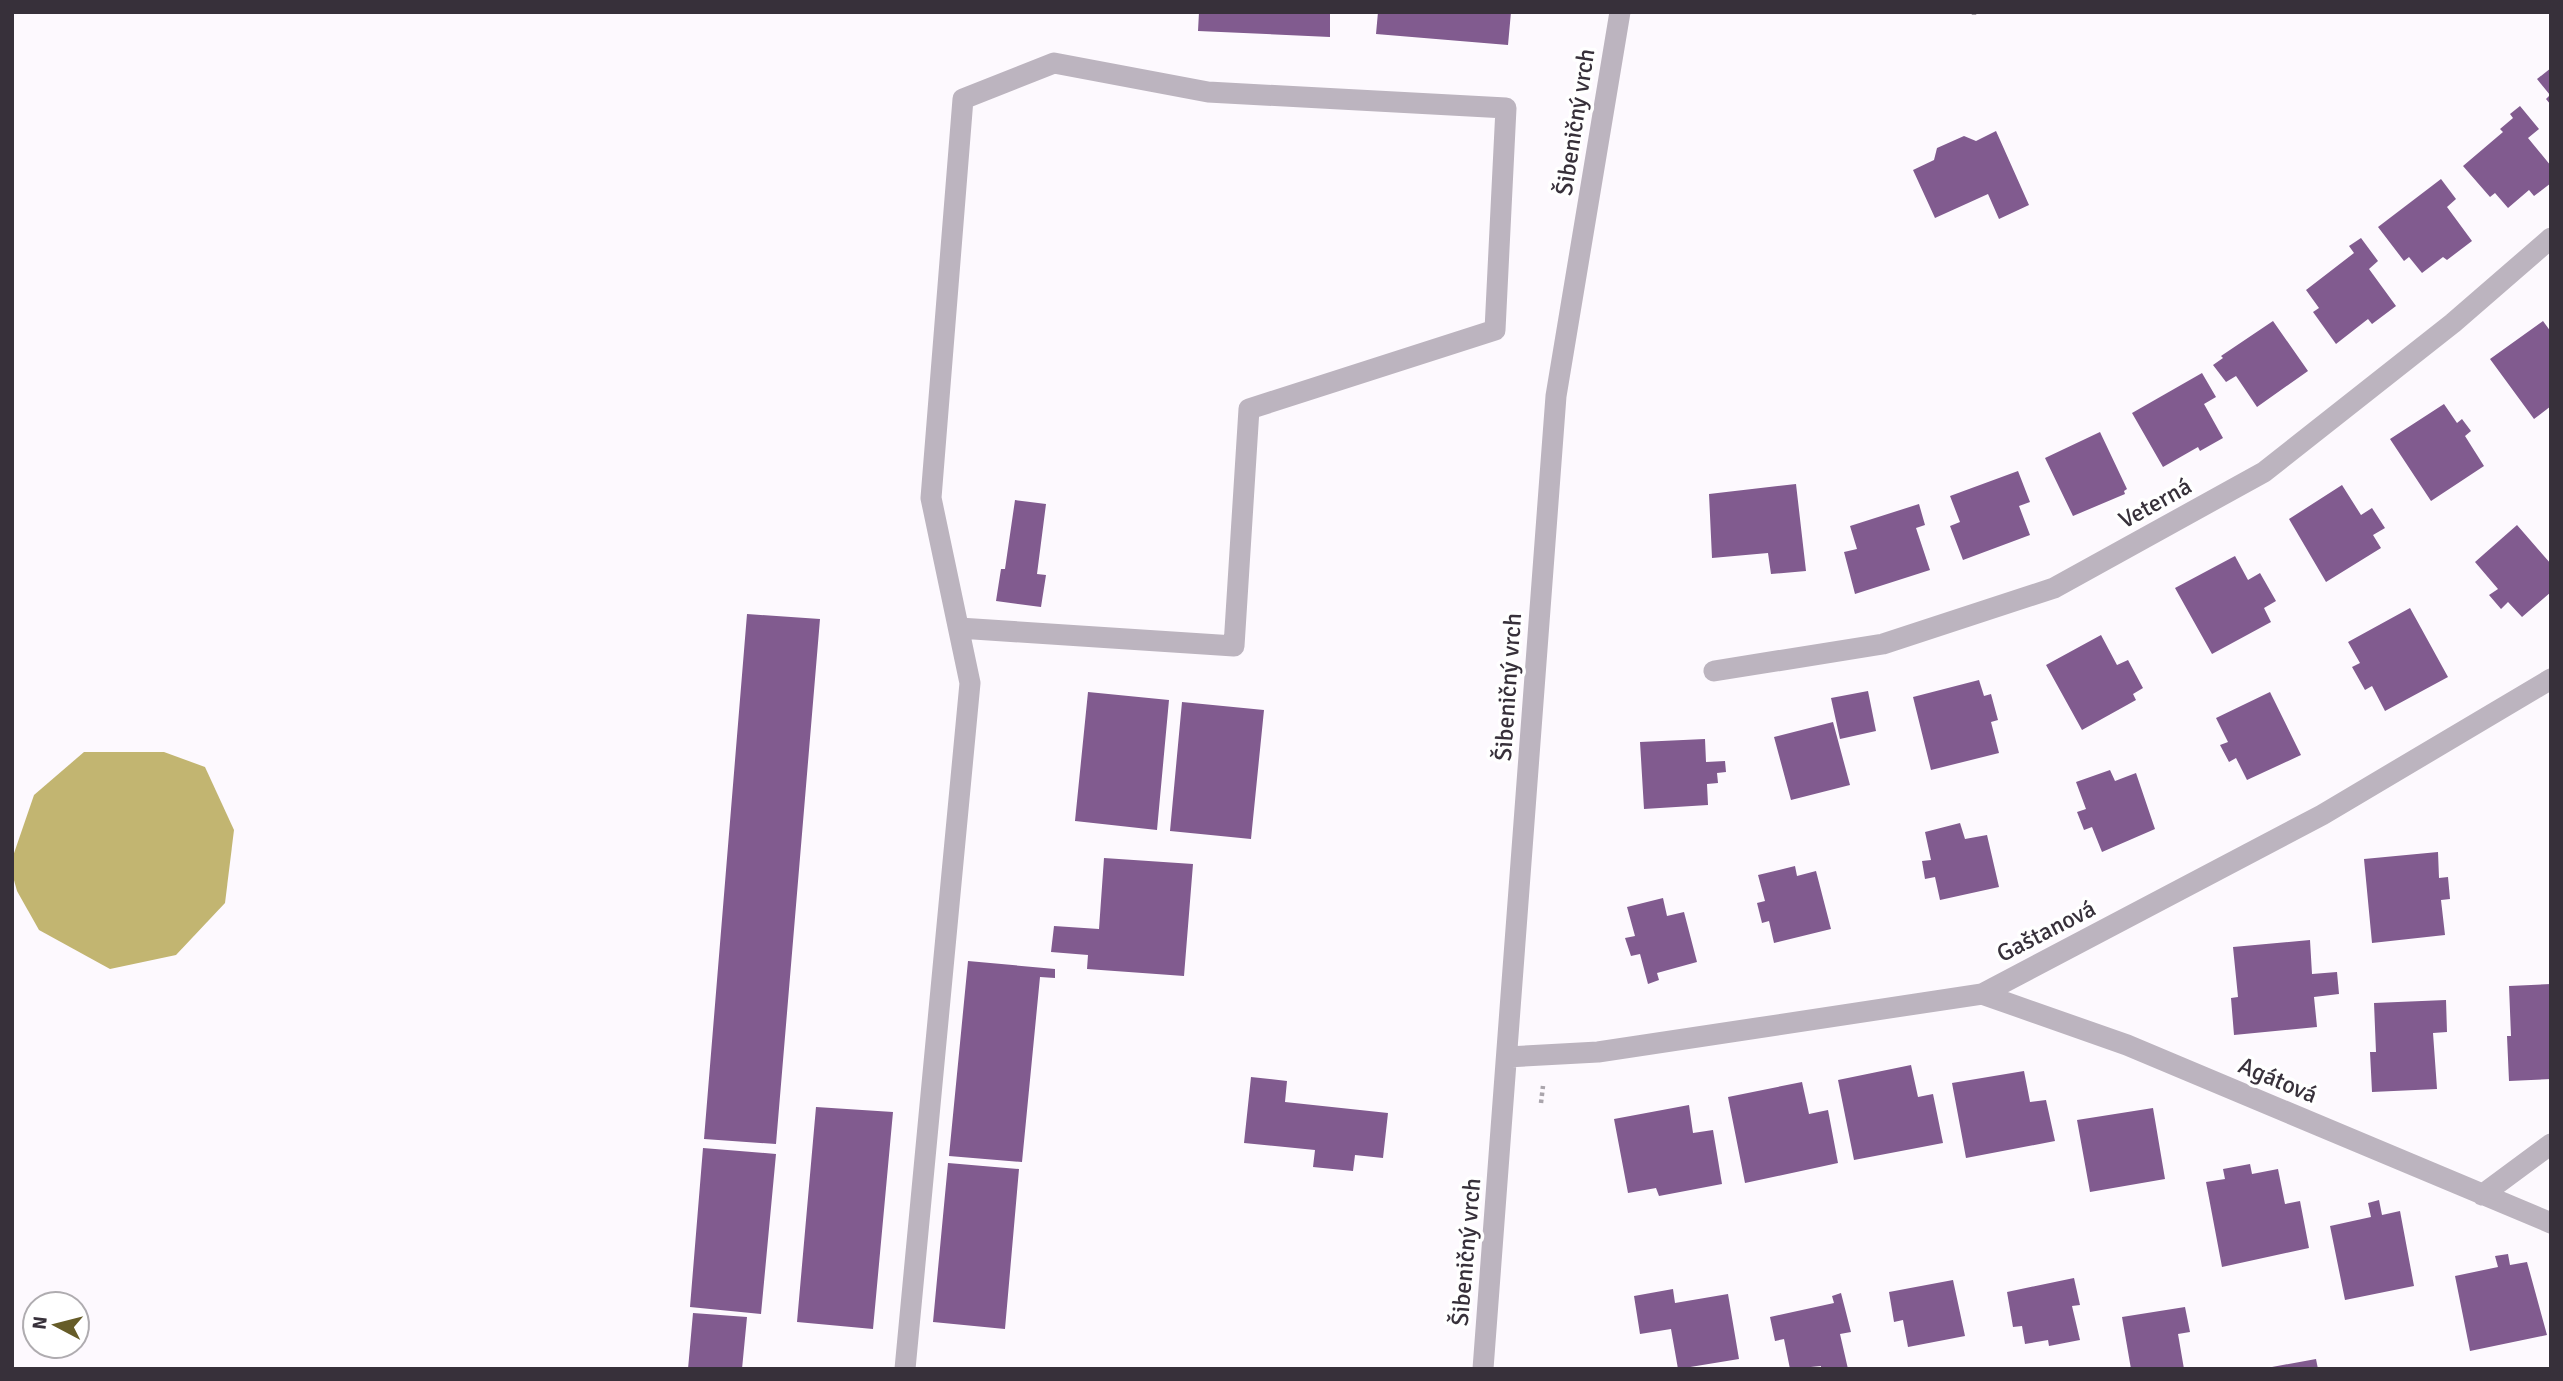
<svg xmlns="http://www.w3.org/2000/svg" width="2563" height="1381" viewBox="0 0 2563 1381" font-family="Signika,sans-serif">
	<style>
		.forest { fill: #c2b571 }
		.building { fill: #815b8f }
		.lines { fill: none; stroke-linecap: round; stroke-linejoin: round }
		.path { stroke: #aaa5ac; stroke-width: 4.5; stroke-dasharray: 3.5 3.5; stroke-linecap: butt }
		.minor { stroke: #bcb4bf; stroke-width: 21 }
		.labels { text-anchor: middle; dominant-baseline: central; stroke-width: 7; stroke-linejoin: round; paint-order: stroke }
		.street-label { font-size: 24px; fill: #37303a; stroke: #fff }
	</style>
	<rect width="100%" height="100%" fill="#fdf9fe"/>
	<path class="forest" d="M 84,752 L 164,752 L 205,767 L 234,830 L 225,903 L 176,955 L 110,969 L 39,930 L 17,891 L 12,873 L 12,859 L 34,795 Z"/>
	<path class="building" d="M 1199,12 L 1330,12 L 1330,37 L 1198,31 Z
		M 1378,12 L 1511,12 L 1508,45 L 1376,34 Z
		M 2551,68 L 2551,105 L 2546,99 L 2550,95 L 2537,79 Z
		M 2520,106 L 2539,129 L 2528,138 L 2551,166 L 2551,183 L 2534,196 L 2529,190 L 2508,208 L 2495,193 L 2490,197 L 2463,166 L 2503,132 L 2500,129 L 2513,118 L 2510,114 Z
		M 1996,131 L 2029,205 L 1999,219 L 1988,194 L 1935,218 L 1913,170 L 1934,160 L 1937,148 L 1964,136 L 1976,141 Z
		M 2441,179 L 2456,199 L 2447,207 L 2472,241 L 2447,260 L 2443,257 L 2422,273 L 2409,257 L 2404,261 L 2378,227 Z
		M 2361,238 L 2378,261 L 2369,269 L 2396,306 L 2372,324 L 2368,319 L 2336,344 L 2313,312 L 2319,308 L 2306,290 L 2354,253 L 2349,246 Z
		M 2273,321 L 2308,371 L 2257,407 L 2236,376 L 2226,382 L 2213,365 L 2223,358 L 2221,356 Z
		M 2543,321 L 2551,332 L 2551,406 L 2534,419 L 2490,359 Z
		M 2202,373 L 2216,397 L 2204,404 L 2223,438 L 2200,451 L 2198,447 L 2163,467 L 2132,413 Z
		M 2444,404 L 2457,423 L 2462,419 L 2471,431 L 2465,436 L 2484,466 L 2431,501 L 2390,439 Z
		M 2100,432 L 2127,489 L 2124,491 L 2125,494 L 2073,516 L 2045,458 Z
		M 2018,471 L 2030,502 L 2019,506 L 2030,535 L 1963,560 L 1950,526 L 1960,522 L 1950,496 Z
		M 1796,484 L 1806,571 L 1771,574 L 1768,553 L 1712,558 L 1709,494 Z
		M 2342,485 L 2361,515 L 2372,508 L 2385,528 L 2373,535 L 2381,548 L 2326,582 L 2289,519 Z
		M 1015,500 L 1046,504 L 1037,574 L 1046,575 L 1041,607 L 996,601 L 1001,569 L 1005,569 Z
		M 1919,504 L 1925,525 L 1916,528 L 1930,570 L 1855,594 L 1844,552 L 1857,549 L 1850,526 Z
		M 2517,525 L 2551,564 L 2551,592 L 2522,617 L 2508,602 L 2501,609 L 2489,595 L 2498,589 L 2475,562 Z
		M 2235,556 L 2248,580 L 2260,573 L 2276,601 L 2264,608 L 2271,622 L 2212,654 L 2175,588 Z
		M 2410,608 L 2448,677 L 2385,711 L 2372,686 L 2365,690 L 2352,667 L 2360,663 L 2348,642 Z
		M 747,614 L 820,619 L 776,1144 L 704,1139 Z
		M 2101,635 L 2117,665 L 2128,660 L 2143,688 L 2133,694 L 2136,700 L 2082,730 L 2046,665 Z
		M 1979,680 L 1984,696 L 1991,694 L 1998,720 L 1991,722 L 1999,753 L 1931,770 L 1913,697 Z
		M 1868,691 L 1876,731 L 1840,739 L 1831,698 Z
		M 1088,692 L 1169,700 L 1157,830 L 1075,821 Z
		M 2270,692 L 2301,755 L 2247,780 L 2236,758 L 2229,762 L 2220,745 L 2228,742 L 2216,718 Z
		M 1182,702 L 1264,710 L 1251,839 L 1170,831 Z
		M 1833,722 L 1850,785 L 1791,800 L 1774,737 Z
		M 1705,739 L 1706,762 L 1725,761 L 1726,772 L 1717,773 L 1718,783 L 1707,784 L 1708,805 L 1644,809 L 1640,742 Z
		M 2110,770 L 2115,781 L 2136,773 L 2155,829 L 2102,852 L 2092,827 L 2084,830 L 2077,812 L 2086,809 L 2076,782 Z
		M 1960,823 L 1965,839 L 1987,835 L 1999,887 L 1940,900 L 1935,877 L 1925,879 L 1922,861 L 1931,860 L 1925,832 Z
		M 2438,852 L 2439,878 L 2448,877 L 2450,899 L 2441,900 L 2445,935 L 2372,943 L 2364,859 Z
		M 1104,858 L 1193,864 L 1184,976 L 1087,969 L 1088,955 L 1051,952 L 1054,926 L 1099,929 Z
		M 1795,866 L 1797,876 L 1816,871 L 1831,929 L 1774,943 L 1769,921 L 1762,923 L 1757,903 L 1765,901 L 1758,875 Z
		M 1663,898 L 1667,916 L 1684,912 L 1697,962 L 1657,973 L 1659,980 L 1648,984 L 1640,954 L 1631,956 L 1625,938 L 1635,936 L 1627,907 Z
		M 2310,940 L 2312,974 L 2337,972 L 2339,994 L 2314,997 L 2317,1027 L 2234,1035 L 2231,998 L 2238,997 L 2233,947 Z
		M 968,961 L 1055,969 L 1055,978 L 1040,977 L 1022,1162 L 949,1156 Z
		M 2551,984 L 2551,1079 L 2509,1081 L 2507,1036 L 2511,1036 L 2509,986 Z
		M 2446,1000 L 2447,1032 L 2433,1033 L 2437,1089 L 2372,1092 L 2370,1052 L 2376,1052 L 2374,1003 Z
		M 1911,1065 L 1918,1097 L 1933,1094 L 1943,1143 L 1854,1160 L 1838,1080 Z
		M 2024,1071 L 2030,1102 L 2046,1100 L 2055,1141 L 1966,1158 L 1952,1083 Z
		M 1251,1077 L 1287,1081 L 1285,1102 L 1388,1113 L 1383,1158 L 1355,1155 L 1353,1171 L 1313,1167 L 1315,1150 L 1244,1143 Z
		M 1802,1082 L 1809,1114 L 1828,1110 L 1838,1163 L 1745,1183 L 1728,1097 Z
		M 1689,1105 L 1693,1133 L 1713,1130 L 1722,1184 L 1659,1196 L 1656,1188 L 1628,1193 L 1614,1119 Z
		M 816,1107 L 893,1112 L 873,1329 L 797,1322 Z
		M 2153,1108 L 2165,1179 L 2090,1192 L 2077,1120 Z
		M 703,1148 L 776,1154 L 761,1314 L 690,1307 Z
		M 948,1163 L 1019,1169 L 1005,1329 L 933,1322 Z
		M 2250,1164 L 2252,1174 L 2278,1169 L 2285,1204 L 2300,1201 L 2309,1248 L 2222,1267 L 2206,1182 L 2225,1179 L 2223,1169 Z
		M 2379,1200 L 2382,1215 L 2400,1211 L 2414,1286 L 2345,1300 L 2330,1226 L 2371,1217 L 2368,1203 Z
		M 2508,1254 L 2510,1265 L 2527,1262 L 2547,1335 L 2470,1351 L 2455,1276 L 2498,1267 L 2495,1256 Z
		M 2074,1278 L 2080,1305 L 2072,1306 L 2080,1340 L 2049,1346 L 2048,1340 L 2025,1344 L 2022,1326 L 2013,1327 L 2007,1292 Z
		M 1953,1280 L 1965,1336 L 1908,1347 L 1903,1320 L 1894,1322 L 1889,1292 Z
		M 1673,1289 L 1675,1303 L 1728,1294 L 1739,1359 L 1678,1369 L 1671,1329 L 1640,1334 L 1634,1296 Z
		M 1841,1293 L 1851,1332 L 1840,1334 L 1848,1369 L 1821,1369 L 1821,1366 L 1790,1369 L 1784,1339 L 1775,1341 L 1770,1317 L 1834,1303 L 1832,1296 Z
		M 2185,1307 L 2190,1332 L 2178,1334 L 2184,1369 L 2131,1369 L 2122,1317 Z
		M 693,1313 L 747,1317 L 742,1369 L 688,1369 Z
		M 2316,1359 L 2318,1369 L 2272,1369 L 2272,1367 Z"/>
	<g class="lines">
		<path class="path" d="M 1974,12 L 1974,15
			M 1541,1103 L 1543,1086"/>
		<path class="minor" d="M 1714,671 L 1883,644 L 2054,588 L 2264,472 L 2453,323 L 2551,238
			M 1982,994 L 2127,1045 L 2551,1223
			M 1507,1057 L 1598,1052 L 1982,994 L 2322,815 L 2551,679
			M 2482,1195 L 2551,1144
			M 905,1369 L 970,683 L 931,498 L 963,99 L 1054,63 L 1208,92 L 1506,108 L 1495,330 L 1249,409 L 1234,646 L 959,628
			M 1483,1369 L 1556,396 L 1620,12"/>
	</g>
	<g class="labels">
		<g class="street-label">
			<text transform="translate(1575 122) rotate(-81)">Šibeničný vrch</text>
			<text transform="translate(2155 503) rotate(-29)">Veterná</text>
			<text transform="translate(1508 687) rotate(-86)">Šibeničný vrch</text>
			<text transform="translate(2046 931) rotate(-27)">Gaštanová</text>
			<text transform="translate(2278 1080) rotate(23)">Agátová</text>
			<text transform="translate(1466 1252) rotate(-85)">Šibeničný vrch</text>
		</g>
	</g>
	<rect width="2563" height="1381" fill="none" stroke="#37303a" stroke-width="28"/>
	<g transform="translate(56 1325) rotate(277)"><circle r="33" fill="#ffffff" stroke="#afacb0" stroke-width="2"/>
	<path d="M0-5L12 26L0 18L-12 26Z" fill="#665c28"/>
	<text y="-10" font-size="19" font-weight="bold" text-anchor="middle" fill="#37303a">N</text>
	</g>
</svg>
